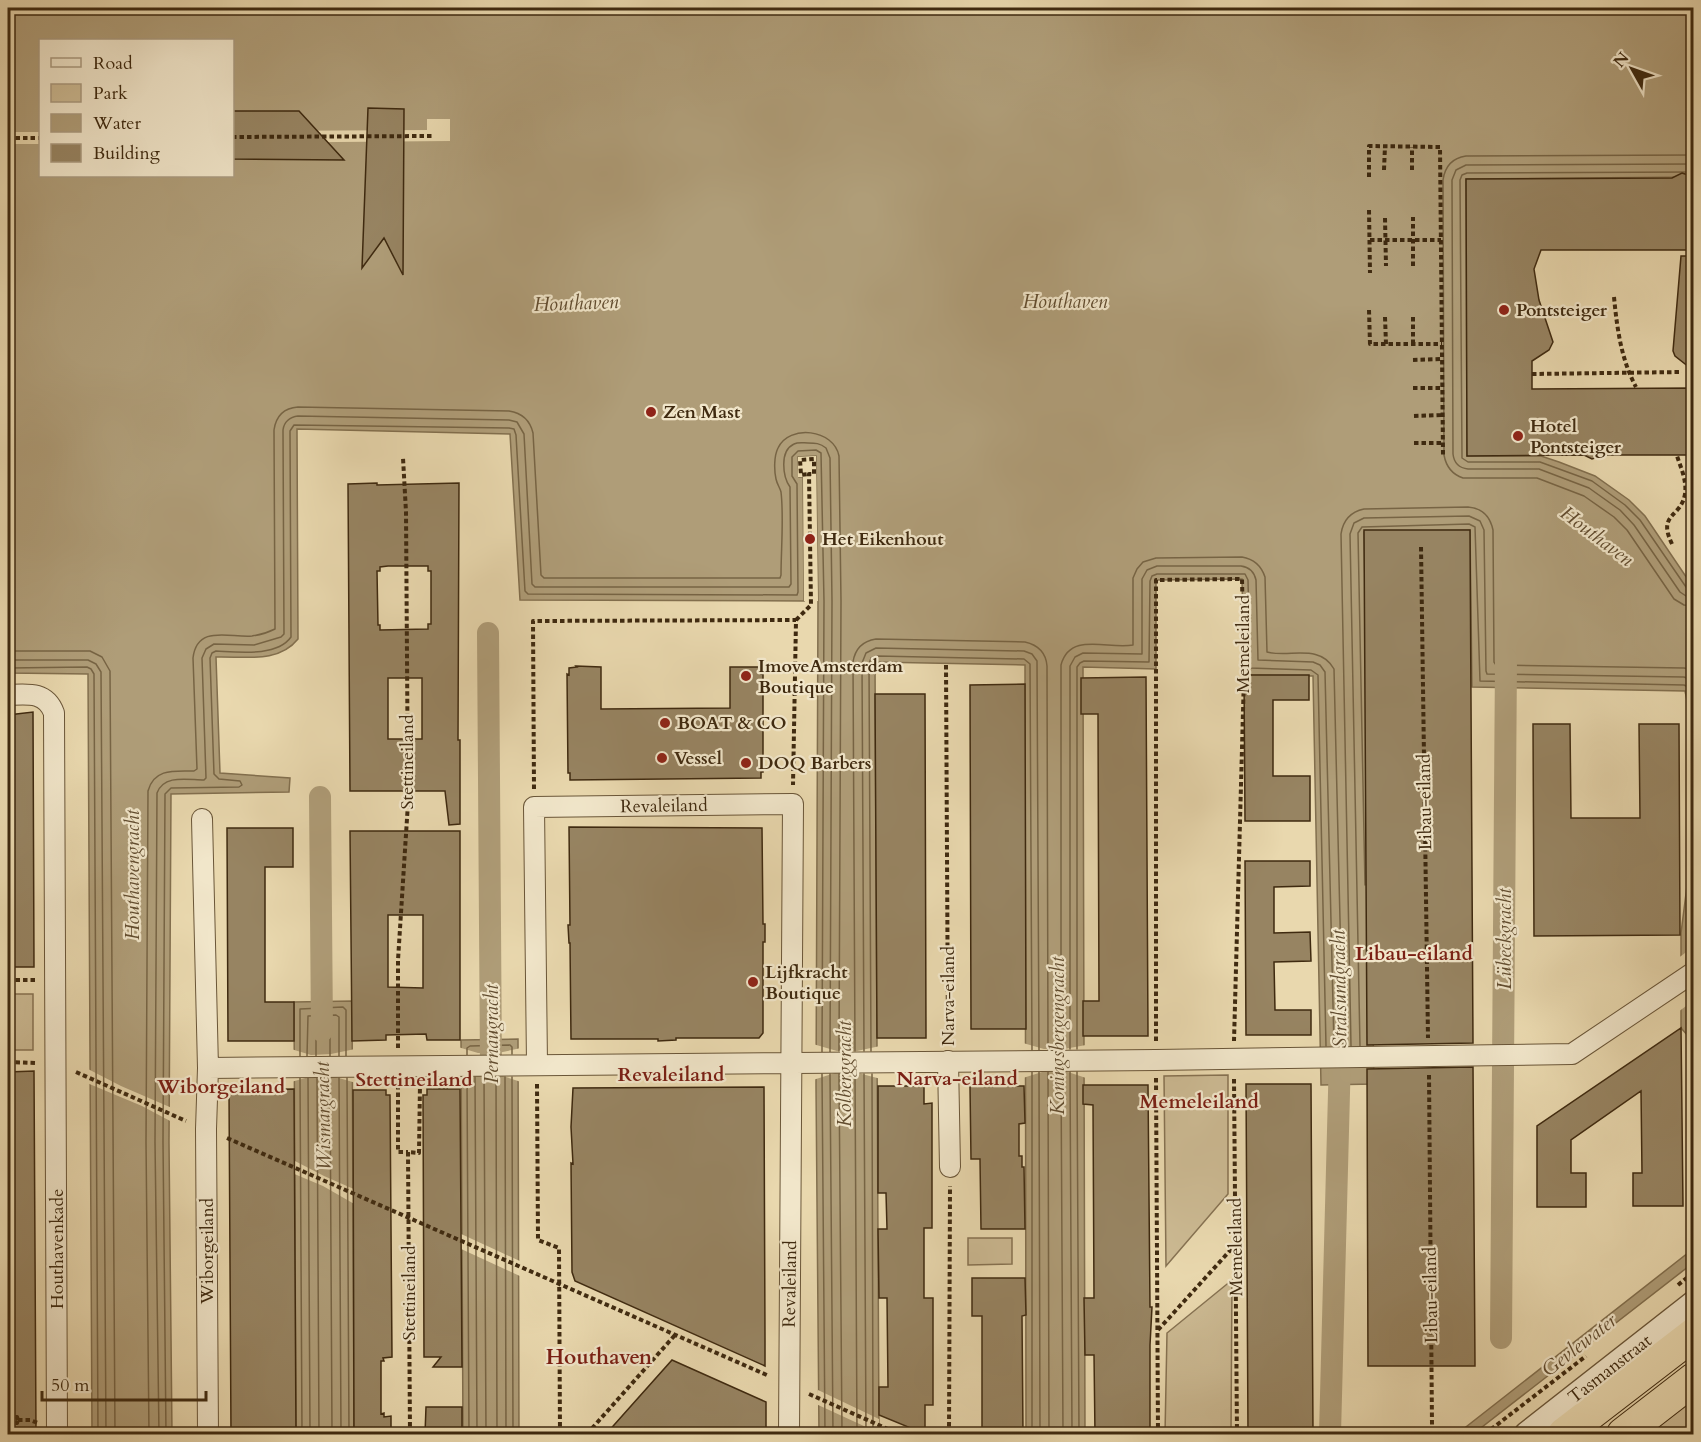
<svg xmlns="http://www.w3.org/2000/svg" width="1701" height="1442" viewBox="0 0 1701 1442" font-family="Cardo,serif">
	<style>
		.green { fill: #ccba93; stroke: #867252; stroke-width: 1.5 }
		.water { fill: #af9d78; stroke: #826f4e; stroke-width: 1.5; fill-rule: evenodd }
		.pier { fill: #e9d8ae }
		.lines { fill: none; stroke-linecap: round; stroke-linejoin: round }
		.shore { stroke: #776444; stroke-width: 1.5 }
		.canal { stroke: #af9d78; stroke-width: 22 }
		.building { fill: #978462; stroke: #3f2a10; stroke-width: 1.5; fill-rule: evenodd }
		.minor-casing { stroke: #6a5638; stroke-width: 22 }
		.tertiary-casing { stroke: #6a5638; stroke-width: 27 }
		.trunk-casing { stroke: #3f2a10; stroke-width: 34 }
		.path { stroke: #3f2a10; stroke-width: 4; stroke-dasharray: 4.5 3; stroke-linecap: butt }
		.minor { stroke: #f1e6ca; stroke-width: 20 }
		.tertiary { stroke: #f1e6ca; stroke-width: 24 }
		.trunk { stroke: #e9d8ae; stroke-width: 32 }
		.poi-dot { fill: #8f2418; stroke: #f1e6ca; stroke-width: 2 }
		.labels { text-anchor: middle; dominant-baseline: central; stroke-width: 4.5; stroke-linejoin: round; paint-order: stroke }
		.poi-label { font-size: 18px; font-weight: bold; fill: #3f2a10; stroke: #f1e6ca; text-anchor: start }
		.street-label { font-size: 18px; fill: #3f2a10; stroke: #f1e6ca }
		.water-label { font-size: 20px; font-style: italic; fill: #614c2f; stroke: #f1e6ca }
		.neighbourhood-label { font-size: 20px; font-weight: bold; fill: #7a1f14; stroke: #f1e6ca }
		.quarter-label { font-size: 21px; font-weight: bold; fill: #7a1f14; stroke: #f1e6ca }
	</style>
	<rect width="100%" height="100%" fill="#e9d8ae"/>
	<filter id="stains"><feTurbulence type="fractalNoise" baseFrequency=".00333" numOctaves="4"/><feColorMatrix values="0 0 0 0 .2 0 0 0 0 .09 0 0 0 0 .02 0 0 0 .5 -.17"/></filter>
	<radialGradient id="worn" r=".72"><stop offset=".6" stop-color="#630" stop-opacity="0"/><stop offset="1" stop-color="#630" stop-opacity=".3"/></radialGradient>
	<path class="green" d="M 8,994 L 33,994 L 33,1050 L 8,1050 Z
		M 1228,1075 L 1228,1194 L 1166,1266 L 1164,1076 Z
		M 968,1238 L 1012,1238 L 1012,1264 L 968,1265 Z
		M 1232,1280 L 1231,1434 L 1165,1434 L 1167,1333 Z
		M 1693,1396 L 1693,1431 L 1689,1434 L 1644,1434 Z"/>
	<path class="water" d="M 8,8 L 1693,8 L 1693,177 L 1466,179 L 1467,456 L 1541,456 L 1559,462 L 1595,476 L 1629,500 L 1645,516 L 1693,587 L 1693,710 L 1688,705 L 1685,691 L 1472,687 L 1470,530 L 1364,532 L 1374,1084 L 1321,1085 L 1313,676 L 1244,675 L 1242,579 L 1156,580 L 1156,669 L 1083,667 L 1085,1434 L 1026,1434 L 1025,665 L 875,662 L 879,1434 L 819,1434 L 816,1087 L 818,601 L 816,456 L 798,457 L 799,477 L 803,477 L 804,601 L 520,600 L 510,434 L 297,429 L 298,639 C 278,664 244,656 216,657 L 220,773 L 290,778 L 289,792 L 171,794 L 169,1142 L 172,1434 L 92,1434 L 88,674 L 8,673 ZM 40,40 L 232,40 L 232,176 L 40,176 Z
		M 1693,839 L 1693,1037 L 1689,1037 L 1681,1028 L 1681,933 Z
		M 352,1001 L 354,1434 L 296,1434 L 294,1002 Z
		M 518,1039 L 519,1434 L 463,1434 L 461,1040 Z
		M 1693,1249 L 1693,1263 L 1473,1434 L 1457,1434 Z"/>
	<path class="pier" d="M 427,119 L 450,119 L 450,141 L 232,143 L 233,131 L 427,130 Z
		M 8,132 L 40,132 L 40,144 L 8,144 Z
		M 816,456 L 818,601 L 815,601 L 813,459 L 801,459 L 801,474 L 806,477 L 807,601 L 804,601 L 803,477 L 798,477 L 798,457 Z
		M 1693,947 L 1693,1001 L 1678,1012 L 1677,959 Z
		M 1023,1043 L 1044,1049 L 1064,1049 L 1086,1045 L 1086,1078 L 1065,1071 L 1042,1072 L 1023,1078 Z
		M 813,1044 L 837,1051 L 857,1051 L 880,1046 L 881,1079 L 858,1073 L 835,1073 L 813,1080 Z
		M 458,1047 L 478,1053 L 498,1053 L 521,1048 L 521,1082 L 500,1075 L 477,1076 L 458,1081 Z
		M 291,1049 L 311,1055 L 331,1054 L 355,1049 L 356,1083 L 332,1076 L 309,1077 L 291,1082 Z
		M 88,1069 L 121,1086 L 172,1108 L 172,1122 L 142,1106 L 87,1083 Z
		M 293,1160 L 324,1176 L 356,1190 L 356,1205 L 323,1186 L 292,1173 Z
		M 459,1233 L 522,1262 L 522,1277 L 459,1248 Z
		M 818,1390 L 879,1419 L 879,1433 L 816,1404 Z"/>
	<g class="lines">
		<path class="shore" d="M 1694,155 L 1466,156 C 1452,158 1445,166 1443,180 L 1444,455 C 1446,466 1451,474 1463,478 L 1537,478 L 1584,496 L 1614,517 L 1627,530 L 1674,599 L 1684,605 L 1694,606
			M 1694,164 L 1466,165 L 1456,170 L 1452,180 L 1453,454 C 1454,463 1459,468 1468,469 L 1539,469 L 1589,488 L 1620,510 L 1634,525 L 1680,592 L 1686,596 L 1694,597
			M 1694,172 L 1467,173 L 1462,175 L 1460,180 L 1462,458 L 1468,462 L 1540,462 L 1592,481 L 1625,505 L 1640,520 L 1686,587 L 1694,590
			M 8,651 L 90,651 L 102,657 L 110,671 L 115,1434
			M 8,660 L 88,660 L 96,664 L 101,672 L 106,1434
			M 8,668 L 87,667 L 91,669 L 94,674 L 98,1434
			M 1365,885 L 1358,533 L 1362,527 L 1469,524 L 1475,527 L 1480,681 L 1684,685 L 1690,688 L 1694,702
			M 1686,964 L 1687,934 L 1694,878
			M 1351,1046 L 1341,534 C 1343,520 1350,512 1364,509 L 1468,507 C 1482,508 1490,516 1493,530 L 1494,662 L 1496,665 L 1684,668 L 1694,670
			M 1360,1046 L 1350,534 L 1354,523 L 1364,518 L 1469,516 L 1480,521 L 1484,530 L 1486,671 L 1487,674 L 1684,677 L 1694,681
			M 1070,1049 L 1070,666 L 1075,657 L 1083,653 L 1142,654 L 1142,579 L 1147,570 L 1157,566 L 1241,566 C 1249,567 1254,571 1256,580 L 1258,660 L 1313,662 L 1320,665 L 1325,672 L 1334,1046
			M 1077,1049 L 1077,667 L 1080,663 L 1084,661 L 1149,662 L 1150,581 L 1152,576 L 1157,574 L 1245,574 L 1248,580 L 1250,668 L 1311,670 L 1318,675 L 1326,1046
			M 1061,1050 L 1061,665 C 1070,631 1109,650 1133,645 L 1133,578 L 1137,569 L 1143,562 L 1156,558 L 1242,557 C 1254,559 1261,565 1265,577 L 1267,652 C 1289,658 1320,643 1334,669 L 1343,1046
			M 855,1051 L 853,662 C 855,649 863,641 876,639 L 1025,642 C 1038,645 1046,653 1047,666 L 1048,1050
			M 864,1051 L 862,663 L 866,653 L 876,648 L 1024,651 L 1032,654 L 1037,661 L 1039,1050
			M 871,1051 L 869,664 L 871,658 L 877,656 L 1024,659 L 1030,664 L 1032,1050
			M 467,1055 L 467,1048 L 470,1046 L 510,1045 L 512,1047 L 512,1054
			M 300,1056 L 300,1009 L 343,1007 L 346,1010 L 346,1056
			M 307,1056 L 308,1016 L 336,1015 L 339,1017 L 339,1056
			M 316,1056 L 316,1026 L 319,1024 L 327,1024 L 330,1027 L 330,1056
			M 1032,1072 L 1032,1434
			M 1039,1072 L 1040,1434
			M 1048,1072 L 1049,1434
			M 1061,1072 L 1063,1434
			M 1070,1072 L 1072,1434
			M 1077,1072 L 1079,1434
			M 822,1074 L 825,1434
			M 830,1074 L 833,1434
			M 839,1074 L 842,1434
			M 855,1074 L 857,1434
			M 864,1074 L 866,1434
			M 872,1074 L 873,1434
			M 467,1077 L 469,1434
			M 475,1077 L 477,1434
			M 484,1077 L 486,1434
			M 496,1077 L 497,1434
			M 505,1077 L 506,1434
			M 512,1077 L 513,1434
			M 300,1078 L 302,1434
			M 308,1078 L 310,1434
			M 317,1078 L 319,1434
			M 330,1078 L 332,1434
			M 339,1078 L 341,1434
			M 347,1078 L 349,1434
			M 149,1434 L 146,1142 L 148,791 C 154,768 175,771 194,771 L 197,769 L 193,658 C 197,624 230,638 252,636 C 259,635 269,632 275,629 L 274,430 C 276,416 284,408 298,407 L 509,411 C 522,413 530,420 533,433 L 541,575 L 544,578 L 780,578 L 781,575 C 781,550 784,517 781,492 C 780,488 777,484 776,479 C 774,470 774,456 778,448 C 789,424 834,429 839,456 L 841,601 L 839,1051
			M 159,1434 L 155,1142 L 157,793 C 164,774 188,780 204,780 L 206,778 L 202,658 L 206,649 L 214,644 L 254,645 L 281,637 L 284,634 L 283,430 C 284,422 290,417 298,416 L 509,420 L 517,422 L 524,434 L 532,584 L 535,587 L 789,587 L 791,584 L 790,487 C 783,477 779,451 794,444 C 798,442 803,443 808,443 C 815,443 820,443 826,448 L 830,458 L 832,601 L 830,1052
			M 166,1434 L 163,1142 L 165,794 L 171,788 L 239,787 L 242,785 L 240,781 L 219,779 L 214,774 L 210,658 L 212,653 L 216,651 C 238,652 277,657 291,637 L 290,431 L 294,425 L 509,428 L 514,429 L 516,435 L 525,591 L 528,594 L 797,595 L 798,592 L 797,484 L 792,476 L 792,457 L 798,451 L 816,450 L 821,453 L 824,601 L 822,1052"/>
		<path class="canal" d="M 488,633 L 491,1070
			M 320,797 L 322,1031
			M 1501,1338 L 1506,659
			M 1330,1434 L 1340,1055"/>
	</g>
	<path class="building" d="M 368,108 L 404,109 L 403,275 L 384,238 L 362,268 Z
		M 232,111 L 299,111 L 344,160 L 232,159 Z
		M 1682,173 L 1694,177 L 1694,250 L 1541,250 L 1534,269 L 1539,300 L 1553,342 L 1549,350 L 1532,361 L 1532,389 L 1694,388 L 1694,455 L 1604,455 L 1592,459 L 1584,455 L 1467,456 L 1466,179 L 1672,178 Z
		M 1681,256 L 1694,256 L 1694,371 L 1675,356 L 1673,351 Z
		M 377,483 L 377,485 L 459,483 L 458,740 L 460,740 L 460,824 L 449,825 L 445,791 L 350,791 L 348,484 ZM 388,566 L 428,566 L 428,571 L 431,571 L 431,624 L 428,624 L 428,629 L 380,630 L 380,625 L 378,625 L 377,571 L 380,571 L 380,567 ZM 388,678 L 422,678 L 422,739 L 388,739 Z
		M 1364,530 L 1470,530 L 1473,1043 L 1367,1045 Z
		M 576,666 L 601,667 L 601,709 L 730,708 L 730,667 L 760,667 L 761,674 L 763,674 L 763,772 L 761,772 L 761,778 L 570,780 L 570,773 L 568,773 L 567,674 L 569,675 L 569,668 L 577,667 Z
		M 1244,675 L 1309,675 L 1309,700 L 1273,700 L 1273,776 L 1310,776 L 1310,821 L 1245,821 Z
		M 1146,677 L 1148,1036 L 1083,1036 L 1083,1001 L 1099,1001 L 1098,714 L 1081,714 L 1081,678 Z
		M 1025,684 L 1026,1029 L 971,1029 L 970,685 Z
		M 875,694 L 925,694 L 926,1038 L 877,1038 Z
		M 33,712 L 34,967 L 8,967 L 8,715 Z
		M 1533,724 L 1570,724 L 1571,818 L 1640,818 L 1639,724 L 1679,724 L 1680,935 L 1534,936 Z
		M 569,827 L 762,828 L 763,924 L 765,924 L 765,942 L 763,942 L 763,1033 L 759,1038 L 676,1038 L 676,1040 L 658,1041 L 658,1039 L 571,1039 L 570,943 L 569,943 L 568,925 L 570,925 Z
		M 227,828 L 293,828 L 293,867 L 265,867 L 265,1002 L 294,1002 L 294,1041 L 228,1041 Z
		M 350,831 L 460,831 L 460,1040 L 427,1040 L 426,1034 L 386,1035 L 386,1040 L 352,1041 ZM 388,915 L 423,915 L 423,988 L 388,987 Z
		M 1245,861 L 1310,861 L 1310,886 L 1274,887 L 1274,933 L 1310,932 L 1311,961 L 1274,962 L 1275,1010 L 1311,1010 L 1311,1035 L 1246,1035 Z
		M 1681,1028 L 1683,1206 L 1633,1206 L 1633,1173 L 1642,1173 L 1641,1091 L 1571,1140 L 1571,1173 L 1586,1173 L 1586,1207 L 1537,1207 L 1537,1126 Z
		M 1473,1067 L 1475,1366 L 1368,1366 L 1367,1069 Z
		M 34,1071 L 36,1434 L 8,1434 L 8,1072 Z
		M 1246,1084 L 1311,1084 L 1313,1434 L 1248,1434 Z
		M 1083,1085 L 1148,1085 L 1150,1307 L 1152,1307 L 1150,1345 L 1150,1434 L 1095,1434 L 1094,1355 L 1085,1355 L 1084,1298 L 1094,1298 L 1093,1105 L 1083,1104 Z
		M 878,1086 L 924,1086 L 924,1104 L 932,1103 L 932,1228 L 924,1228 L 924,1298 L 933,1298 L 933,1405 L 925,1405 L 925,1434 L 879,1415 L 879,1387 L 888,1387 L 887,1298 L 879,1298 L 878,1229 L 887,1229 L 886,1193 L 878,1193 Z
		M 970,1086 L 1024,1086 L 1025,1123 L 1019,1124 L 1019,1156 L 1022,1156 L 1022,1167 L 1024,1167 L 1025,1229 L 981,1229 L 980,1159 L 971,1159 Z
		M 764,1087 L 765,1341 L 765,1366 L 575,1281 L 572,1272 L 571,1163 L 573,1164 L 571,1127 L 573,1088 Z
		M 294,1089 L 296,1434 L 231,1434 L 229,1090 Z
		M 427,1089 L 460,1089 L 462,1367 L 433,1367 L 441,1357 L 424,1357 L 423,1095 L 427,1095 Z
		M 353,1090 L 386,1090 L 386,1095 L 390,1095 L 392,1357 L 383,1358 L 384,1361 L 381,1361 L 381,1414 L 384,1413 L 384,1417 L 391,1416 L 391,1434 L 354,1434 Z
		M 972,1278 L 1025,1278 L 1026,1315 L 1022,1316 L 1023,1434 L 982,1434 L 982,1316 L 972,1316 Z
		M 672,1360 L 766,1402 L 766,1434 L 606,1434 Z
		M 426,1407 L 462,1407 L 462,1434 L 425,1434 Z"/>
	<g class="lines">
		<g class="minor-casing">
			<path id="minor" d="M 8,695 C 27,694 46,691 54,713 L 57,1434
				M 202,819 L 208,1068 L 206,1129 L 208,1434
				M 948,1061 L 950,1167
				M 537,1064 L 534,807 L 793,804 L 789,1434
				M 208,1068 L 1156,1060 L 1572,1054 L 1694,972"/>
		</g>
		<g class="tertiary-casing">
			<path id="tertiary" d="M 1527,1434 L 1694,1303"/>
		</g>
		<g class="trunk-casing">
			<path id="trunk" d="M 1564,1434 L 1694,1334
				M 1623,1434 L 1694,1379"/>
		</g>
		<path class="path" d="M 232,137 L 432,136
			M 8,138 L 40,138
			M 1384,170 L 1385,146
			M 1412,170 L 1412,147
			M 1369,177 L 1369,146 L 1440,147 L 1443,455
			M 1369,210 L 1370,273
			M 1385,218 L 1386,266
			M 1370,240 L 1441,240
			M 1413,266 L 1413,217
			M 1614,297 C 1617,328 1621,359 1636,387
			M 1369,310 L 1370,344 L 1442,344
			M 1385,317 L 1386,344
			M 1413,317 L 1413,344
			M 1413,360 L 1442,359
			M 1532,374 L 1682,372
			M 1413,388 L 1443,388
			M 1414,416 L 1443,415
			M 1414,443 L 1443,443
			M 1672,544 C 1657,513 1681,518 1685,494 C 1687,481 1681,468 1677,456
			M 1421,547 L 1428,1038
			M 796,620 L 811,605 L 809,474 L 814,474 L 814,459 L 800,460 L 801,475 L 809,474
			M 946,665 L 948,1042
			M 534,789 L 533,621 L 796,620 L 793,785
			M 8,980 L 37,980
			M 1156,1041 L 1156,580 L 1242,579 L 1244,675 L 1234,1041
			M 398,1048 L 398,960 L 408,803 L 406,512 L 403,458
			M 8,1062 L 37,1063
			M 76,1072 L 186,1121
			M 1429,1075 L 1432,1425
			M 1156,1078 L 1158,1434
			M 1234,1079 L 1237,1434
			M 537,1084 L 538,1240 L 559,1248 L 560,1434
			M 398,1085 L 398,1152 L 408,1152
			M 227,1138 L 769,1376
			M 1678,1285 L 1694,1272
			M 1158,1330 L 1236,1244
			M 809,1394 L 899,1434
			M 8,1417 L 17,1417 L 18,1420
			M 18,1420 L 30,1420 L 38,1423
			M 8,1423 L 17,1423 L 18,1420
			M 410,1434 L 408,1152 L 419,1153 L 420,1084
			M 587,1434 L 675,1335
			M 949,1434 L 950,1186
			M 1485,1434 L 1586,1356"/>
		<use href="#minor" class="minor"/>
		<use href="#tertiary" class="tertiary"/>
		<use href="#trunk" class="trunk"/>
	</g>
	<g class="poi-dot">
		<circle cx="1504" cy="310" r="6"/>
		<circle cx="651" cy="412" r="6"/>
		<circle cx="1518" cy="436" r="6"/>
		<circle cx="810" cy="539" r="6"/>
		<circle cx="746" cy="676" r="6"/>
		<circle cx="665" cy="723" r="6"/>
		<circle cx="662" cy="758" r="6"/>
		<circle cx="746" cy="763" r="6"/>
		<circle cx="753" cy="982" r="6"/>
	</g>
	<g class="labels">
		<g class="poi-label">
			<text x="1516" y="310">Pontsteiger</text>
			<text x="663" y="412">Zen Mast</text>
			<text x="1530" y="426">Hotel<tspan x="1530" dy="21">Pontsteiger</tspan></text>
			<text x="822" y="539">Het Eikenhout</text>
			<text x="758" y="666">ImoveAmsterdam<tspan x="758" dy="21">Boutique</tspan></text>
			<text x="677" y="723">BOAT &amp; CO</text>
			<text x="674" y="758">Vessel</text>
			<text x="758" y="763">DOQ Barbers</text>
			<text x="765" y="972">Lijfkracht<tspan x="765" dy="21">Boutique</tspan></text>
		</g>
		<g class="street-label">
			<text transform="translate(1243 644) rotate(-90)">Memeleiland</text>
			<text transform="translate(407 762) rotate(-90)">Stettineiland</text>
			<text transform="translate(1425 802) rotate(-91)">Libau-eiland</text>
			<text transform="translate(664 806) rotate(-1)">Revaleiland</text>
			<text transform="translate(948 996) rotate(-90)">Narva-eiland</text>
			<text transform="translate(1236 1247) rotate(-91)">Memeleiland</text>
			<text transform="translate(57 1249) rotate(-90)">Houthavenkade</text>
			<text transform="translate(207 1251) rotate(-90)">Wiborgeiland</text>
			<text transform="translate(790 1284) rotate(-89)">Revaleiland</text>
			<text transform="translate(409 1293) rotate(-90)">Stettineiland</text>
			<text transform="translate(1431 1295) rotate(-91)">Libau-eiland</text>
			<text transform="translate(1610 1369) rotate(-38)">Tasmanstraat</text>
		</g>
		<g class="water-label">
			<text x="1065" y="301">Houthaven</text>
			<text transform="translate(576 303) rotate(-2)">Houthaven</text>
			<text transform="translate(1597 536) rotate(37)">Houthaven</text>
			<text transform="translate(132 875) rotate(-90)">Houthavengracht</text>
			<text transform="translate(1504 939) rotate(-90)">Lübeckgracht</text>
			<text transform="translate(1339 989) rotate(-91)">Stralsundgracht</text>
			<text transform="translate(491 1034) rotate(-90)">Pernaugracht</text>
			<text transform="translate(1057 1036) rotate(-90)">Koningsbergengracht</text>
			<text transform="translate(844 1074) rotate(-90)">Kolberggracht</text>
			<text transform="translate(323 1116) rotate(-91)">Wismargracht</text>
			<text transform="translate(1579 1345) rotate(-38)">Gevlewater</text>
		</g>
		<g class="neighbourhood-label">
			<text x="1414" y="953">Libau-eiland</text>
			<text x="671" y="1074">Revaleiland</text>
			<text x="957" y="1078">Narva-eiland</text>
			<text x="414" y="1079">Stettineiland</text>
			<text x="221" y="1086">Wiborgeiland</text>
			<text x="1199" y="1101">Memeleiland</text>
		</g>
		<g class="quarter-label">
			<text x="599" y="1357">Houthaven</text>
		</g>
	</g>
	<rect width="1701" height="1442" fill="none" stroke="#e9d8ae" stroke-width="30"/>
	<rect x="9" y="9" width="1683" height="1424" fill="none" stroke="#3f2a10" stroke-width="3"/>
	<rect x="15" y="15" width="1671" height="1412" fill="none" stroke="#3f2a10" stroke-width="1.5"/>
	<rect x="39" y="39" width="195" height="138" fill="#f1e6ca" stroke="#aa9b80" stroke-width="1.5"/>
	<rect x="51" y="58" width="30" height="9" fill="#f1e6ca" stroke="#aa9b80" stroke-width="1.5"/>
	<text x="93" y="69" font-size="18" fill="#3f2a10">Road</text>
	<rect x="51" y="84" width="30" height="18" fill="#ccba93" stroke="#aa9b80" stroke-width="1.5"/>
	<text x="93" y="99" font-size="18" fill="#3f2a10">Park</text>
	<rect x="51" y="114" width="30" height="18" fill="#af9d78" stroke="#aa9b80" stroke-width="1.5"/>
	<text x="93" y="129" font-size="18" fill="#3f2a10">Water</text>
	<rect x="51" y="144" width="30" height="18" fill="#978462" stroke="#aa9b80" stroke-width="1.5"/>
	<text x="93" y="159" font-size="18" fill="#3f2a10">Building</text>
	<g transform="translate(1632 69) rotate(310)" stroke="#f1e6ca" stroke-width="4.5" paint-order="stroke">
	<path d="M0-4.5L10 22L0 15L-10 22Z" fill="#3f2a10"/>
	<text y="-9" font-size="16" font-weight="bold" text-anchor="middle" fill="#3f2a10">N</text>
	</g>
	<path d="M42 1391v9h164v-9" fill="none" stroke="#3f2a10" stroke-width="3"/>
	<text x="51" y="1391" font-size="18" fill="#3f2a10" stroke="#f1e6ca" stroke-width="4.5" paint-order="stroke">50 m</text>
	<rect width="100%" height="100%" filter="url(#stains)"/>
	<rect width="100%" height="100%" fill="url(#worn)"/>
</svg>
